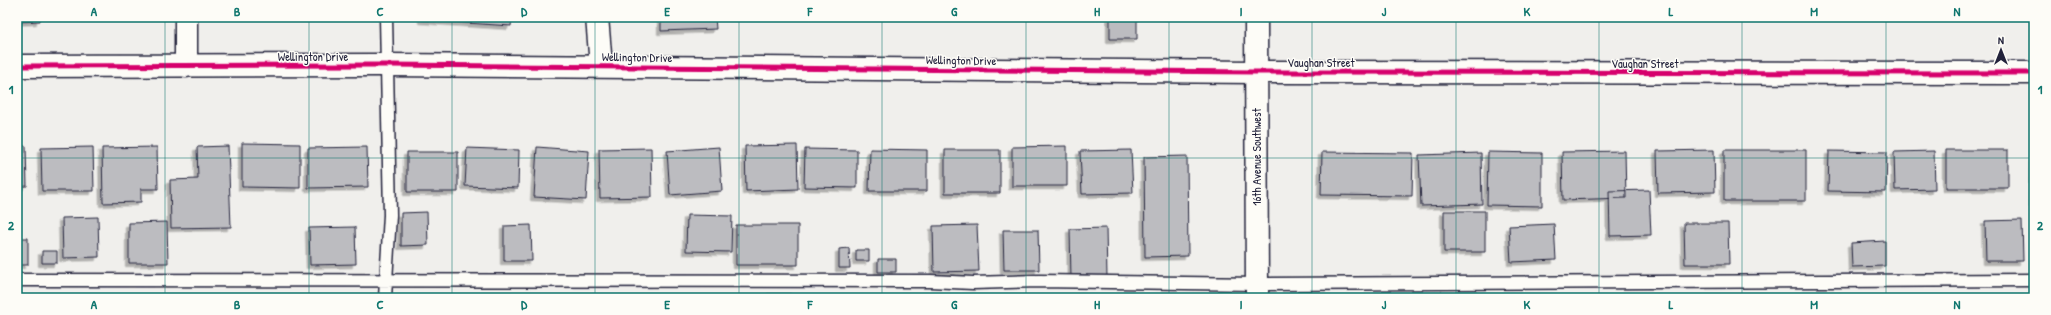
<svg xmlns="http://www.w3.org/2000/svg" width="2051" height="315" viewBox="0 0 2051 315" font-family="'Patrick Hand',sans-serif">
	<style>
		.building { fill: #bcbcc0; stroke: #22223b; filter: url(#shadow) }
		.lines { fill: none; stroke-linecap: round; stroke-linejoin: round }
		.lane-casing { stroke: #22223b; stroke-width: 15 }
		.street-casing { stroke: #22223b; stroke-width: 25 }
		.secondary-casing { stroke: #22223b; stroke-width: 25 }
		.lane { stroke: #fdfcf7; stroke-width: 12 }
		.street { stroke: #fdfcf7; stroke-width: 22 }
		.secondary { stroke: #fdfcf7; stroke-width: 22 }
		.cycleway-casing { stroke: #fdfcf7; stroke-width: 8 }
		.cycleway { stroke: #d6006c; stroke-width: 5 }
		.grid { fill: none; stroke: #0f766e; stroke-width: 1; stroke-opacity: 0.55 }
		.labels { text-anchor: middle; dominant-baseline: central; stroke-width: 3; stroke-linejoin: round; paint-order: stroke }
		.street-label { font-size: 12px; fill: #22223b; stroke: #fdfcf7 }
		.neatline { fill: none; stroke: #0f766e; stroke-width: 1.5 }
		.grid-label { font-size: 13px; text-anchor: middle; font-weight: bold; fill: #0f766e }
	</style>
	<defs>
		<filter id="shadow"><feDropShadow dx="-3.5" dy="3.5" stdDeviation="0" flood-color="#0004"/></filter>
	</defs>
	<rect width="100%" height="100%" fill="#f0efec"/>
	<filter id="ink" filterUnits="userSpaceOnUse"><feTurbulence type="fractalNoise" baseFrequency=".025" numOctaves="2"/><feDisplacementMap in="SourceGraphic" scale="8" xChannelSelector="R" yChannelSelector="G"/><feConvolveMatrix kernelMatrix="1 2 1 2 8 2 1 2 1" color-interpolation-filters="sRGB"/></filter>
	<g filter="url(#ink)">
		<path class="building" d="M 17,17 L 40,17 L 40,21 L 17,22 Z
			M 422,17 L 512,17 L 511,26 L 422,20 Z
			M 661,17 L 715,17 L 716,29 L 661,31 Z
			M 1110,17 L 1137,17 L 1137,39 L 1110,39 Z
			M 242,143 L 300,144 L 300,188 L 242,187 Z
			M 797,145 L 798,189 L 746,191 L 745,146 Z
			M 17,146 L 26,146 L 27,186 L 17,187 Z
			M 228,146 L 231,227 L 171,228 L 170,180 L 198,179 L 197,147 Z
			M 1067,146 L 1067,186 L 1012,186 L 1012,147 Z
			M 93,147 L 94,191 L 42,191 L 41,148 Z
			M 157,147 L 158,189 L 141,189 L 141,202 L 103,203 L 102,148 Z
			M 367,147 L 368,187 L 308,188 L 308,148 Z
			M 537,147 L 589,151 L 586,200 L 534,197 Z
			M 719,147 L 722,191 L 670,195 L 667,151 Z
			M 467,148 L 519,150 L 518,188 L 465,186 Z
			M 651,148 L 652,197 L 600,198 L 599,149 Z
			M 805,149 L 857,150 L 857,188 L 804,187 Z
			M 870,149 L 927,150 L 927,191 L 869,191 Z
			M 945,150 L 1000,150 L 1000,193 L 945,193 Z
			M 1131,150 L 1133,193 L 1082,194 L 1080,151 Z
			M 1714,150 L 1715,192 L 1658,193 L 1657,151 Z
			M 1724,150 L 1806,150 L 1806,201 L 1724,201 Z
			M 1946,150 L 2008,150 L 2008,188 L 1946,188 Z
			M 1625,151 L 1626,198 L 1563,200 L 1562,152 Z
			M 1829,151 L 1887,152 L 1886,192 L 1828,191 Z
			M 1934,151 L 1935,189 L 1895,190 L 1894,152 Z
			M 407,152 L 458,152 L 458,192 L 407,192 Z
			M 1322,152 L 1413,153 L 1412,196 L 1321,195 Z
			M 1488,152 L 1542,153 L 1542,206 L 1487,205 Z
			M 1481,153 L 1482,204 L 1421,206 L 1419,155 Z
			M 2033,153 L 2034,153 L 2034,204 L 2032,204 Z
			M 1187,156 L 1188,256 L 1145,257 L 1144,157 Z
			M 1649,190 L 1651,235 L 1610,236 L 1609,191 Z
			M 1444,211 L 1485,211 L 1485,252 L 1444,252 Z
			M 427,212 L 428,245 L 401,246 L 401,213 Z
			M 687,215 L 732,216 L 731,252 L 686,251 Z
			M 98,217 L 99,257 L 63,258 L 62,218 Z
			M 2022,220 L 2023,261 L 1986,261 L 1985,221 Z
			M 167,222 L 168,263 L 129,263 L 129,223 Z
			M 1684,223 L 1728,223 L 1729,264 L 1685,264 Z
			M 1554,224 L 1556,260 L 1511,262 L 1509,226 Z
			M 531,225 L 532,261 L 504,261 L 504,226 Z
			M 736,225 L 798,225 L 798,265 L 736,265 Z
			M 977,225 L 979,271 L 934,272 L 933,226 Z
			M 355,227 L 356,264 L 310,265 L 309,228 Z
			M 1106,228 L 1107,278 L 1071,279 L 1070,229 Z
			M 1003,230 L 1038,230 L 1039,270 L 1004,270 Z
			M 17,238 L 28,238 L 28,265 L 17,265 Z
			M 1885,241 L 1885,266 L 1852,267 L 1851,243 Z
			M 849,248 L 850,268 L 839,268 L 839,249 Z
			M 856,250 L 869,250 L 869,261 L 856,261 Z
			M 42,251 L 57,251 L 57,263 L 42,263 Z
			M 878,259 L 896,259 L 896,272 L 878,272 Z
			M 767,294 L 791,294 L 791,298 L 767,298 Z
			M 69,296 L 69,298 L 35,298 L 35,297 Z
			M 405,296 L 455,297 L 455,298 L 405,298 Z
			M 1021,297 L 1084,297 L 1021,298 Z"/>
		<g class="lines">
			<g class="lane-casing">
				<path id="lane" d="M 17,280 L 930,281 L 973,283 L 1039,281 L 1257,284 L 2034,280
					M 385,298 L 390,215 L 386,17"/>
			</g>
			<g class="street-casing">
				<path id="street" d="M 597,17 L 601,66
					M 17,66 L 386,65 L 1256,72 L 2034,73
					M 186,66 L 186,17"/>
			</g>
			<g class="secondary-casing">
				<path id="secondary" d="M 1256,17 L 1257,298"/>
			</g>
			<use href="#lane" class="lane"/>
			<use href="#street" class="street"/>
			<use href="#secondary" class="secondary"/>
			<g class="cycleway-casing">
				<path id="cycleway" d="M 17,66 L 386,65 L 1256,72 L 2034,73"/>
			</g>
			<use href="#cycleway" class="cycleway"/>
		</g>
	</g>
	<path class="grid" d="M 165,17 L 165,298M 309,17 L 309,298M 452,17 L 452,298M 595,17 L 595,298M 739,17 L 739,298M 882,17 L 882,298M 1026,17 L 1026,298M 1169,17 L 1169,298M 1312,17 L 1312,298M 1456,17 L 1456,298M 1599,17 L 1599,298M 1742,17 L 1742,298M 1886,17 L 1886,298M 17,158 L 2034,158"/>
	<g class="labels">
		<g class="street-label">
			<text x="313" y="56">Wellington Drive</text>
			<text transform="translate(637 57) rotate(1)">Wellington Drive</text>
			<text transform="translate(961 60) rotate(1)">Wellington Drive</text>
			<text x="1321" y="62">Vaughan Street</text>
			<text x="1645" y="63">Vaughan Street</text>
			<text transform="translate(1256 157) rotate(-90)">16th Avenue Southwest</text>
		</g>
	</g>
	<rect width="2051" height="315" fill="none" stroke="#fdfcf7" stroke-width="44"/>
	<g transform="translate(2001 50)" stroke="#fdfcf7" stroke-width="3" paint-order="stroke">
	<path d="M0-3L7 15L0 10L-7 15Z" fill="#22223b"/>
	<text y="-6" font-size="11" font-weight="bold" text-anchor="middle" fill="#22223b">N</text>
	</g>
	<rect x="22" y="22" width="2007" height="271" class="neatline"/>
	<g class="grid-label">
		<text x="94" y="16">A</text>
		<text x="237" y="16">B</text>
		<text x="380" y="16">C</text>
		<text x="524" y="16">D</text>
		<text x="667" y="16">E</text>
		<text x="810" y="16">F</text>
		<text x="954" y="16">G</text>
		<text x="1097" y="16">H</text>
		<text x="1241" y="16">I</text>
		<text x="1384" y="16">J</text>
		<text x="1527" y="16">K</text>
		<text x="1671" y="16">L</text>
		<text x="1814" y="16">M</text>
		<text x="1957" y="16">N</text>
		<text x="11" y="94">1</text>
		<text x="2040" y="94">1</text>
		<text x="11" y="230">2</text>
		<text x="2040" y="230">2</text>
		<text x="94" y="309">A</text>
		<text x="237" y="309">B</text>
		<text x="380" y="309">C</text>
		<text x="524" y="309">D</text>
		<text x="667" y="309">E</text>
		<text x="810" y="309">F</text>
		<text x="954" y="309">G</text>
		<text x="1097" y="309">H</text>
		<text x="1241" y="309">I</text>
		<text x="1384" y="309">J</text>
		<text x="1527" y="309">K</text>
		<text x="1671" y="309">L</text>
		<text x="1814" y="309">M</text>
		<text x="1957" y="309">N</text>
	</g>
</svg>
